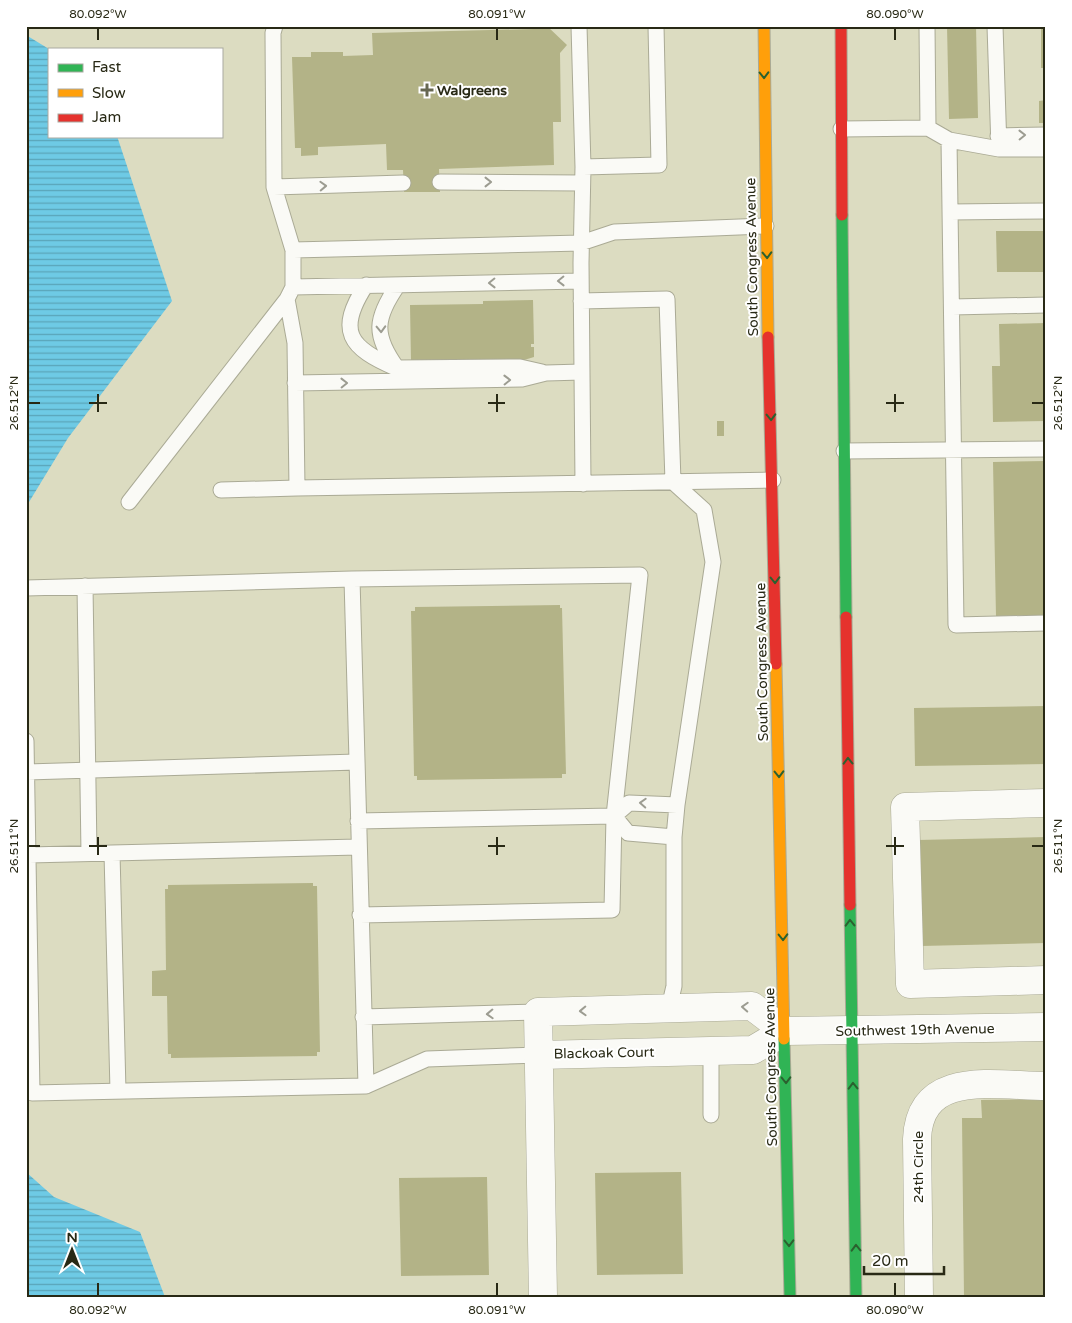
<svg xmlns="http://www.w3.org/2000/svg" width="1072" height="1323" viewBox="0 0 1072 1323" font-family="'Varela Round',sans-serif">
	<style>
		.water { fill: url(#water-rules) }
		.building { fill: #b3b387 }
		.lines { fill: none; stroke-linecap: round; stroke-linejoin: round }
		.lane-casing { stroke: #aaaa95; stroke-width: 17 }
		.street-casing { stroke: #aaaa95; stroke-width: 29 }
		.fast-casing { stroke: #aaaa95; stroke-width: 13 }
		.slow-casing { stroke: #aaaa95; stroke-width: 13 }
		.jam-casing { stroke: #aaaa95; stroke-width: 13 }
		.lane { stroke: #fafaf6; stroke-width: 15 }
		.street { stroke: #fafaf6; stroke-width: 28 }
		.fast { stroke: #30b455; stroke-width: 11 }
		.slow { stroke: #ff9f0a; stroke-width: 11 }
		.jam { stroke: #e5322d; stroke-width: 11 }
		.oneway { stroke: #2b612f }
		.oneway2 { stroke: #9c9c91 }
		.ticks { fill: none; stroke: #282915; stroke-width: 2 }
		.poi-dot { fill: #676851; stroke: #fff; stroke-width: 2 }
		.labels { text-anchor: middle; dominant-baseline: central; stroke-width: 4; stroke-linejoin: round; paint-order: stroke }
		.poi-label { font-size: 14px; font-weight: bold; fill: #282915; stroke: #fff; text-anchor: start }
		.street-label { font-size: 14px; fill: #282915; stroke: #fff }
		.neatline { fill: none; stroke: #282915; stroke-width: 2 }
		.ticks-label { font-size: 12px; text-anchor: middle; fill: #282915 }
	</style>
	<defs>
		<pattern id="water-rules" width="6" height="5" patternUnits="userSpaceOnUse" patternTransform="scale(1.25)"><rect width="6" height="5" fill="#6ecae5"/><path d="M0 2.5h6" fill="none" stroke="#5aa4b8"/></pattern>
	</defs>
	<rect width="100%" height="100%" fill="#dcdcc1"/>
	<path class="water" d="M 26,35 L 49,49 L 49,136 L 117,136 L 172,301 L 68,438 L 26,507 Z
		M 26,1172 L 54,1197 L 140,1232 L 165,1297 L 26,1297 Z"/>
	<path class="building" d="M 537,26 L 547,26 L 567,45 L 560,53 L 561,122 L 553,122 L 554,165 L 439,169 L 440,192 L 404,192 L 403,170 L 387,170 L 386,144 L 318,147 L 318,155 L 301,156 L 301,148 L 295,148 L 292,57 L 311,57 L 311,52 L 343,52 L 343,56 L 373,55 L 372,33 L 534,29 Z
		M 947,26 L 976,26 L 978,118 L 949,119 Z
		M 1041,26 L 1046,26 L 1046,68 L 1041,68 Z
		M 1046,100 L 1046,123 L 1039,123 L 1039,101 Z
		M 996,231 L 1046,231 L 1046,272 L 997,272 Z
		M 533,300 L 534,344 L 531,344 L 531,347 L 534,347 L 534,357 L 524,360 L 524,365 L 411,362 L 410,305 L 483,304 L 483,301 Z
		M 1046,323 L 1046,421 L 993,422 L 992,366 L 1000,366 L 999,324 Z
		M 717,421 L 724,421 L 724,436 L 717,436 Z
		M 1046,461 L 1046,615 L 996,616 L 993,462 Z
		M 560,605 L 560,608 L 562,608 L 566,774 L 562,774 L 562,778 L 417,780 L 417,776 L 414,776 L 411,611 L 415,611 L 415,607 Z
		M 1046,706 L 1046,764 L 915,766 L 914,708 Z
		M 1046,837 L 1046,943 L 921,946 L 918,840 Z
		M 313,883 L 313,886 L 317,886 L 320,1052 L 317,1052 L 317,1056 L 171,1058 L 171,1054 L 168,1054 L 167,996 L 152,996 L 152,971 L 166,970 L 165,889 L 168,889 L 168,885 Z
		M 1046,1099 L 1046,1297 L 964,1297 L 962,1118 L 982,1118 L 981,1100 Z
		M 681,1172 L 683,1274 L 597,1275 L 595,1173 Z
		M 487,1177 L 489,1275 L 401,1276 L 399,1178 Z"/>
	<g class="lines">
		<g class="lane-casing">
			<path id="lane" d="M 275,26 L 273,33 L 274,187 L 293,250 L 581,243 L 614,232 L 766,226
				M 579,26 L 583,167 L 659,165 L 656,26
				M 927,26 L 928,128
				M 841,129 L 928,128 L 949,140 L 999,149 L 995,26
				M 998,136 L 1046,135
				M 949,140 L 956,625 L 1046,623
				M 999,149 L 1046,149
				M 583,167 L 581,263 L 583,484
				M 440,182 L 581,183
				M 274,187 L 403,183
				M 950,212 L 1046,211
				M 366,285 C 336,331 349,348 396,368
				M 398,285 C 375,318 373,335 397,368 L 520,367 L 542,372
				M 293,287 L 581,281
				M 287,299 L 295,343 L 297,488 L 773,480
				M 581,301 L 667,299 L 673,482 L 704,510 L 713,562 L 677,805 L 674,837 L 674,986 L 669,1008
				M 952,307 L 1046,305
				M 295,383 L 522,379 L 546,373 L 582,372
				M 844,451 L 1046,449
				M 221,490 L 297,488
				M 129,502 L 287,299 L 293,287 L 293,250
				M 352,579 L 366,1086
				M 85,586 L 89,853
				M 26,588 L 352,579 L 640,575 L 614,816 L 612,910 L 360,915
				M 26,741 L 32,1093 L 366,1086 L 427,1059 L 539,1055
				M 27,772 L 357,762
				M 614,816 L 628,833 L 674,837
				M 358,821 L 614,816 L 629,803 L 677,805
				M 112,853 L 118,1091
				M 29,855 L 358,847
				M 363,1017 L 538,1012
				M 711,1051 L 711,1115"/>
		</g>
		<g class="street-casing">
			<path id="street" d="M 1046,803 L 905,807 L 910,984 L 1046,980
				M 785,1031 L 1046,1027
				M 539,1055 L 753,1050 L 785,1031
				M 543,1297 L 538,1012 L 752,1006 L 785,1031
				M 919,1297 L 917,1139 C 920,1068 996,1086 1046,1086"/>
		</g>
		<g class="fast-casing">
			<path id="fast" d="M 842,215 L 846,617
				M 850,905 L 856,1297
				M 784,1039 L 790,1297"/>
		</g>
		<g class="slow-casing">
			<path id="slow" d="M 764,26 L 768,337
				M 776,664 L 784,1039"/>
		</g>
		<g class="jam-casing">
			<path id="jam" d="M 841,26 L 842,215
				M 768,337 L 776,664
				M 846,617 L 850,905"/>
		</g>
		<use href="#lane" class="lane"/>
		<use href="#street" class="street"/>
		<use href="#fast" class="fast"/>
		<use href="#slow" class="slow"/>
		<use href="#jam" class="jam"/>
	</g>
	<defs><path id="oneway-chevron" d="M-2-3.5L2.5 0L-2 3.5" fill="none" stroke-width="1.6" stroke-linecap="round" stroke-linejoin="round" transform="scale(1.25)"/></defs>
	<g class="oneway">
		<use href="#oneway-chevron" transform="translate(764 75) rotate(89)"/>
		<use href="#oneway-chevron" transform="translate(767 255) rotate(88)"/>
		<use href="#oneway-chevron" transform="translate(771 417) rotate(88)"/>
		<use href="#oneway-chevron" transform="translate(775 580) rotate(89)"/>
		<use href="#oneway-chevron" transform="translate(848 761) rotate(-91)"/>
		<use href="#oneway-chevron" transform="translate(779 774) rotate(89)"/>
		<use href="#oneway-chevron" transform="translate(850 923) rotate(-91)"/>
		<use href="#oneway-chevron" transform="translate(783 937) rotate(89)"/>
		<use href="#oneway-chevron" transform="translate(786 1080) rotate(89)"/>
		<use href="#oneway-chevron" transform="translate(853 1086) rotate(-91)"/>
		<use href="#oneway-chevron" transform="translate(789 1243) rotate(89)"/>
		<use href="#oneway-chevron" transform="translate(856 1248) rotate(-91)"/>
	</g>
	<g class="oneway2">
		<use href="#oneway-chevron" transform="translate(1022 135) rotate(-1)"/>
		<use href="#oneway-chevron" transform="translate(488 182)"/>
		<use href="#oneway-chevron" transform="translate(323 186) rotate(-2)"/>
		<use href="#oneway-chevron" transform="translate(561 281) rotate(179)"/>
		<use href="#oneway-chevron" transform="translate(492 283) rotate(179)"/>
		<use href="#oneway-chevron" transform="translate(381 329) rotate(88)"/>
		<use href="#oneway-chevron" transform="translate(507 380) rotate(-1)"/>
		<use href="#oneway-chevron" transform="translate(344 383) rotate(-1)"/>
		<use href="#oneway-chevron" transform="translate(643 803) rotate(-177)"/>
		<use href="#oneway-chevron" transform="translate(745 1007) rotate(-177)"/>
		<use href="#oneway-chevron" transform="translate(583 1011) rotate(178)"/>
		<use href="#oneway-chevron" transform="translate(490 1014) rotate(178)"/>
	</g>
	<path class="ticks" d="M 98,28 L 98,40M 497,28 L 497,40M 895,28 L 895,40M 98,394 L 98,412M 497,394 L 497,412M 895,394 L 895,412M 28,403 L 40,403M 89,403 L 107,403M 488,403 L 505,403M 886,403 L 904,403M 1032,403 L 1044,403M 98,837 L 98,855M 497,837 L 497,855M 895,837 L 895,855M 28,846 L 40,846M 89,846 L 107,846M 488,846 L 505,846M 886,846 L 904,846M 1032,846 L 1044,846M 98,1283 L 98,1296M 497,1283 L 497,1296M 895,1283 L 895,1296"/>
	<path class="poi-dot" d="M424.5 82.5h5v5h5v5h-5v5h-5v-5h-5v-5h5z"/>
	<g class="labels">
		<g class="poi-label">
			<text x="437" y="90">Walgreens</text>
		</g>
		<g class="street-label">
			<text transform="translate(752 257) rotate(-91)">South Congress Avenue</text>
			<text transform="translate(762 662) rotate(-91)">South Congress Avenue</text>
			<text transform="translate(915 1030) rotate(-1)">Southwest 19th Avenue</text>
			<text transform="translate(604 1053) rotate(-1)">Blackoak Court</text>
			<text transform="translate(771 1067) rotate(-91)">South Congress Avenue</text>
			<text transform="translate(918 1167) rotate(-90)">24th Circle</text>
		</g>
	</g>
	<rect width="1072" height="1323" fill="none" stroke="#ffffff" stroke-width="55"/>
	<rect x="48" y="48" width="175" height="90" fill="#ffffff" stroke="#a9a9a1"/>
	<rect x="58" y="64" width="25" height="8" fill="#30b455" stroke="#a9a9a1"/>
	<text x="92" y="72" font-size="15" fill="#282915">Fast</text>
	<rect x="58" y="89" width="25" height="8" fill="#ff9f0a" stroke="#a9a9a1"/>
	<text x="92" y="98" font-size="15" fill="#282915">Slow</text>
	<rect x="58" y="114" width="25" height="8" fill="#e5322d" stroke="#a9a9a1"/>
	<text x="92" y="122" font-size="15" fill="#282915">Jam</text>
	<g transform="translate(72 1250)" stroke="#ffffff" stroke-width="4" paint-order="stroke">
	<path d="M0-4L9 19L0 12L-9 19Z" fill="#282915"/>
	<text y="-8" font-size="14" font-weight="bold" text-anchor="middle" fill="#282915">N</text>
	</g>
	<path d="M864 1266v8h80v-8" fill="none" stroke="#282915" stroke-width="2.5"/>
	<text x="872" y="1266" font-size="15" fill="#282915" stroke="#ffffff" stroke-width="4" paint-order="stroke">20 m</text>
	<rect x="28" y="28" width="1016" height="1268" class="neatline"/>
	<g class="ticks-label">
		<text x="98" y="18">80.092°W</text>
		<text x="497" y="18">80.091°W</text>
		<text x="895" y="18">80.090°W</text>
		<text transform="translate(14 403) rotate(-90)" y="4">26.512°N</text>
		<text transform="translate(1058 403) rotate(-90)" y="4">26.512°N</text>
		<text transform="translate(14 846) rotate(-90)" y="4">26.511°N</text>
		<text transform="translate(1058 846) rotate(-90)" y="4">26.511°N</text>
		<text x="98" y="1314">80.092°W</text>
		<text x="497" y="1314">80.091°W</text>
		<text x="895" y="1314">80.090°W</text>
	</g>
</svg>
